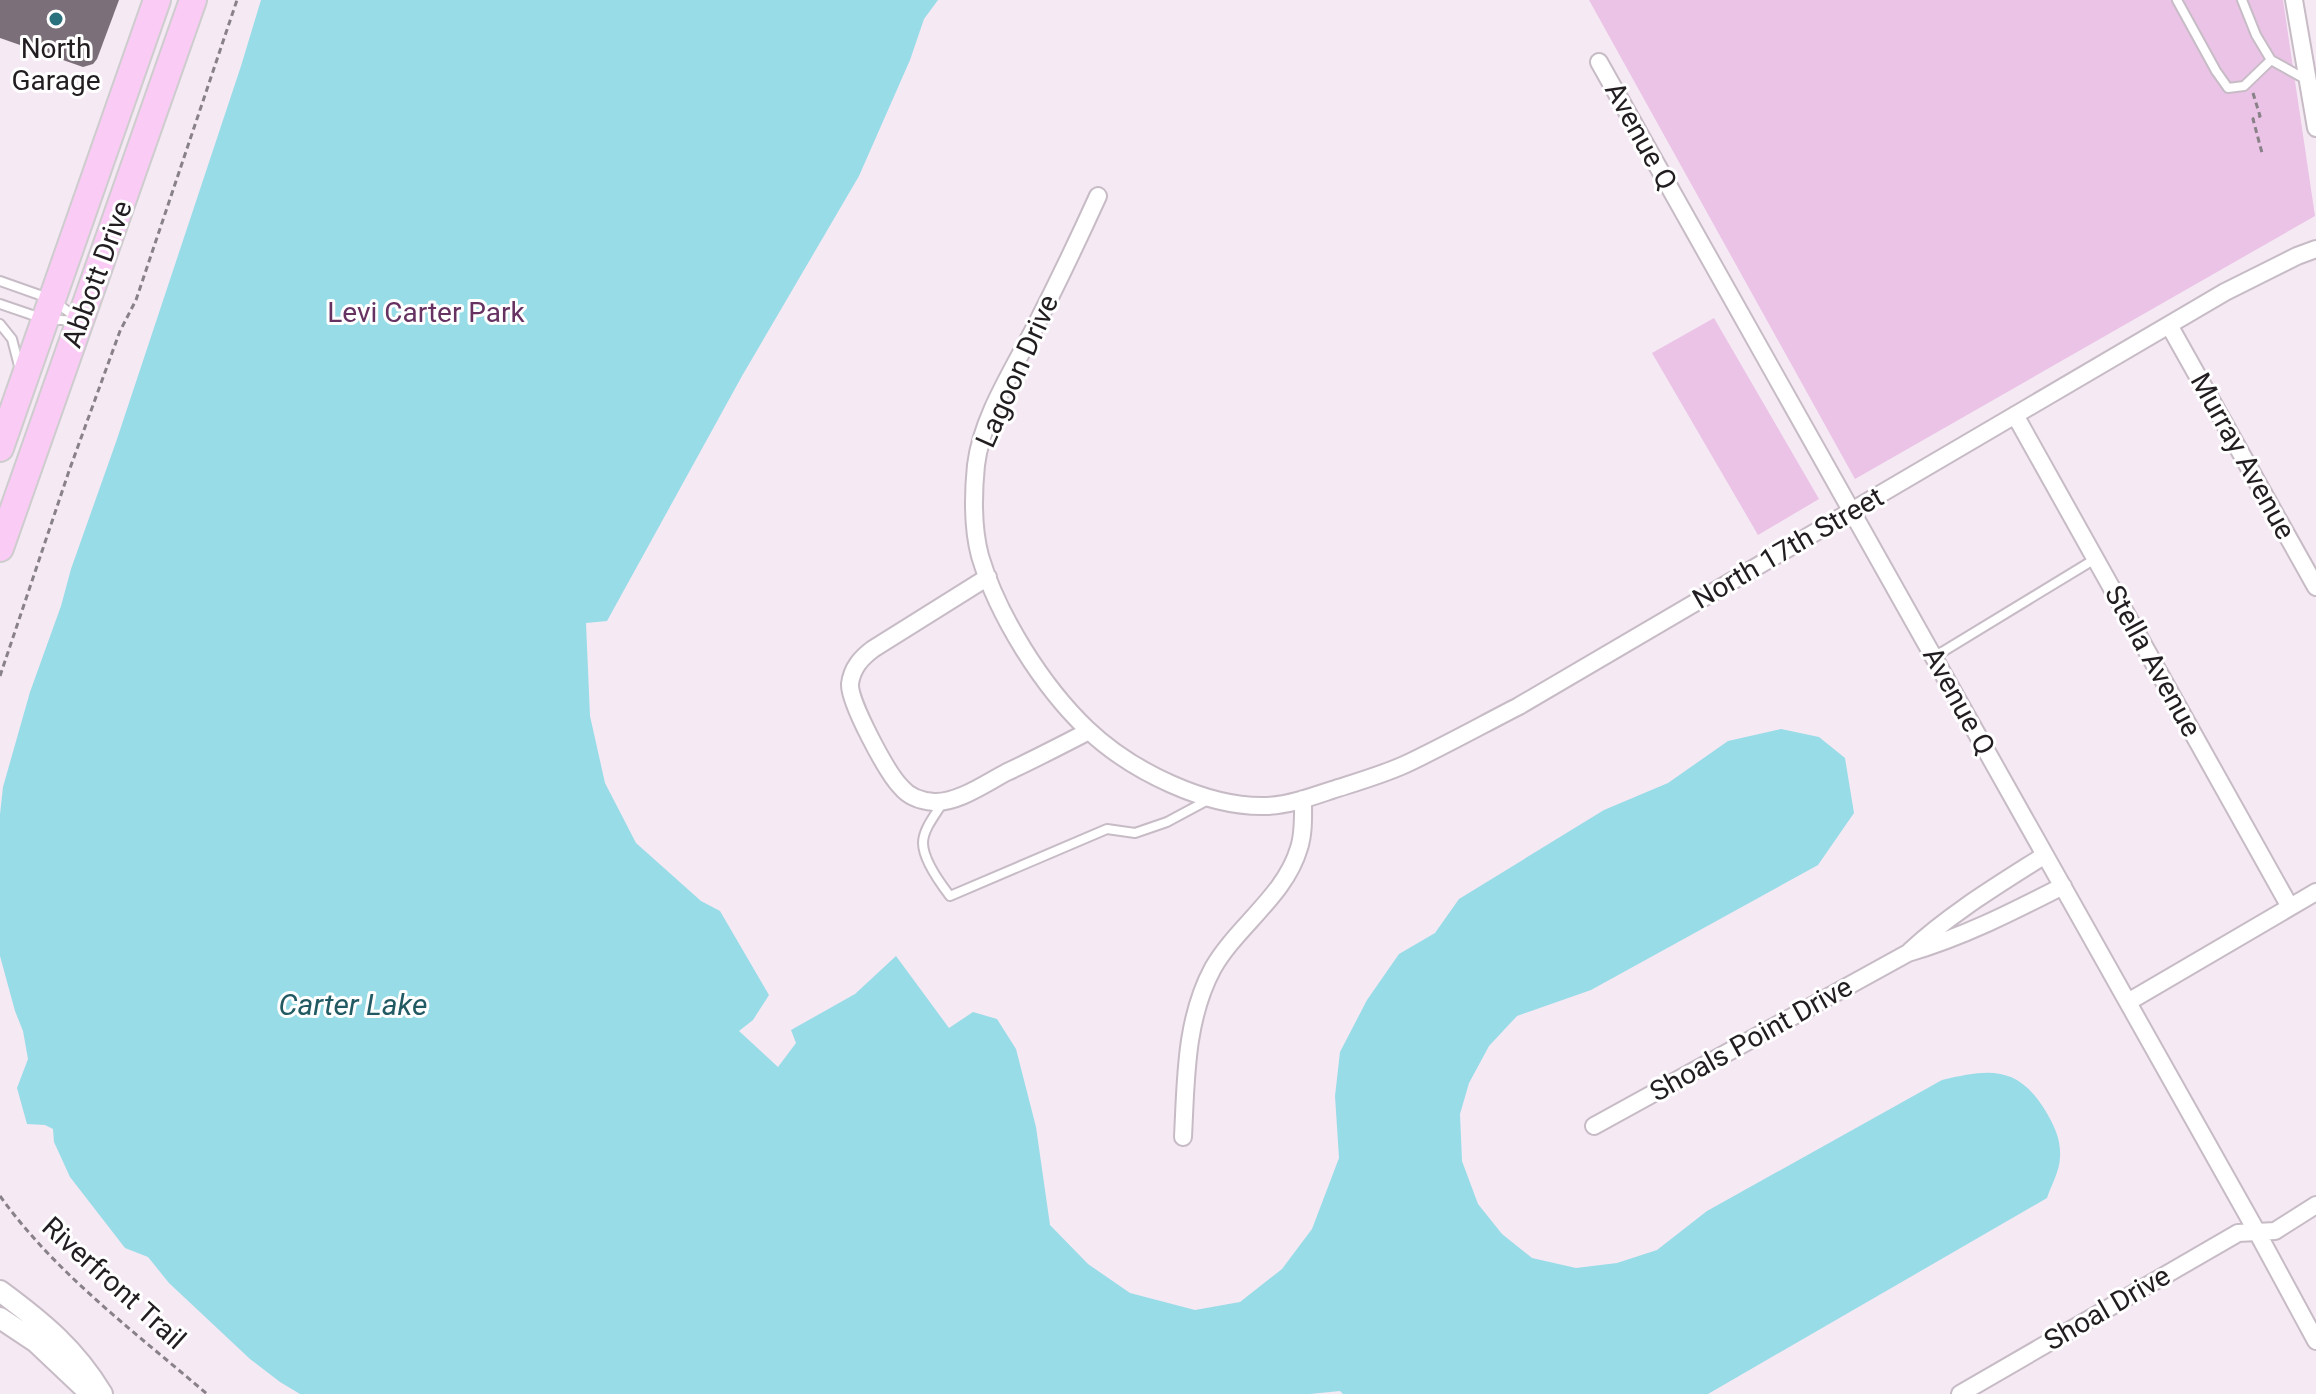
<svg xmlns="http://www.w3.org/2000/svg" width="2316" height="1394" viewBox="0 0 2316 1394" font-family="Roboto,sans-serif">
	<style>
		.green { fill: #eac3e6 }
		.water { fill: #98dce7 }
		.building { fill: #7b7079 }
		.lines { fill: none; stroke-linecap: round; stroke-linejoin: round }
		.service-casing { stroke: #c7bcc6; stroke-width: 12 }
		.minor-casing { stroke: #c7bcc6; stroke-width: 20 }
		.tertiary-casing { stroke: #c7bcc6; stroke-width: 24 }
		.trunk-casing { stroke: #cecdce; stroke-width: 30 }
		.path { stroke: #898188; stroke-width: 3; stroke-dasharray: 6 4; stroke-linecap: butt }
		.service { stroke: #fff; stroke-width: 8 }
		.minor { stroke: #fff; stroke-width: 16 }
		.tertiary { stroke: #fff; stroke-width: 20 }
		.trunk { stroke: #facbf4; stroke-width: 26 }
		.poi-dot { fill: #29717c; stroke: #fff; stroke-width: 3 }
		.labels { text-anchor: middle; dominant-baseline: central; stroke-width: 6; stroke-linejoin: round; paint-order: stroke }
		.poi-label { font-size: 28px; fill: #211d21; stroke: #fff }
		.street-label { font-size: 28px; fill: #211d21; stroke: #fff }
		.park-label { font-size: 28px; fill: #653262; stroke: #fff }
		.water-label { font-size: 30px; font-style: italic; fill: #215a62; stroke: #fff }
	</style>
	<rect width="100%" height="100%" fill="#f5e9f4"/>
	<path class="green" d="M 1589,0 L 2283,0 L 2315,216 L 1855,479 Z
		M 1714,318 L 1819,499 L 1758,535 L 1652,353 Z"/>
	<path class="water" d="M 261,0 L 938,0 L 924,19 L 910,60 L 859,176 L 742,376 L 607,621 L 586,623 L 590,716 L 605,783 L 636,843 L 701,901 L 720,911 L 769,995 L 753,1020 L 739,1031 L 778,1067 L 796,1043 L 791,1030 L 855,994 L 896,956 L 949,1028 L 973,1012 L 997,1019 L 1016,1049 L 1036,1127 L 1050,1225 L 1088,1264 L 1130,1293 L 1195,1310 L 1240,1302 L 1282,1269 L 1312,1229 L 1339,1158 L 1335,1096 L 1340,1052 L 1367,1000 L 1399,954 L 1435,933 L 1459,899 L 1604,810 L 1668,783 L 1728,741 L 1781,729 L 1819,737 L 1845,758 L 1854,813 L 1818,865 L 1591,990 L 1517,1016 L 1489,1046 L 1469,1083 L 1460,1114 L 1462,1161 L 1478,1204 L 1502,1234 L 1532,1258 L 1576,1268 L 1617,1263 L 1657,1250 L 1707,1211 L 1942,1080 C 1989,1069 2017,1065 2045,1110 C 2054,1125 2061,1139 2060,1157 C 2060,1170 2051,1186 2047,1198 L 1708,1394 L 1343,1394 L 1340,1391 L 1310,1394 L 300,1394 L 280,1382 L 250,1359 L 169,1283 L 148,1257 L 125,1248 L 70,1177 L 54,1142 L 53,1129 L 45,1125 L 27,1124 L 17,1088 L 28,1059 L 23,1031 L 15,1011 L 0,956 L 0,814 L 3,787 L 30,692 L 61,606 L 71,569 L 116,442 L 241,66 Z"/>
	<path class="building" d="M 0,0 L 119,0 L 97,59 L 93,64 L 83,67 L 0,38 Z"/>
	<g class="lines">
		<g class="service-casing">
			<path id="service" d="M 2177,0 L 2216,71 L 2228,88 L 2244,86 L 2271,60
				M 2242,0 L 2256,35 L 2271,60 L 2307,80
				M 0,281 L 51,299 L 77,318
				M 0,304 L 44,319 L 77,321
				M 0,324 L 12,339 L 19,366
				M 1934,657 L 2095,559
				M 943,802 C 936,814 923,829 923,843 C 923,860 940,883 950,896 L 1107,829 L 1135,833 L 1167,822 L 1208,800"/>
		</g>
		<g class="minor-casing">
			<path id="minor" d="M 2294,0 L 2316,128
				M 1599,62 L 2257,1232 L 2316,1341
				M 1098,196 C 1078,240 1057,284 1035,327 C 1013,370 982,417 976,465 C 973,495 972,526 980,556 C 998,616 1042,686 1087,729 C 1131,771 1207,808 1267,806 C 1289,805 1311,797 1332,790 C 1357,782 1382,775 1406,764 C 1444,746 1482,725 1519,706 L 2225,292 L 2297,256 L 2316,249
				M 2169,325 L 2316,587
				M 2015,415 L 2290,907
				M 988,577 L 873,649 C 861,658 852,668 850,684 C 849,702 887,773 901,787 C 909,797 921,801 934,802 C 958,803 986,783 1007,772 C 1035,759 1062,745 1089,731
				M 1910,951 C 1951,913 1998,885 2045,855
				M 2128,1002 L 2316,892
				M 1594,1126 L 1908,953 C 1963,937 2012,912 2063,886
				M 1183,1137 C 1186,1079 1185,1020 1213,968 C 1237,926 1285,896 1299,848 C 1304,833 1303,815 1303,799
				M 1960,1394 L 2238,1233 L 2275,1231 L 2316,1205"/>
		</g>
		<g class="tertiary-casing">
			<path id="tertiary" d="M 0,1291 C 42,1322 75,1349 102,1394
				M 0,1318 L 36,1342 L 91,1394"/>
		</g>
		<g class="trunk-casing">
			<path id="trunk" d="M 0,448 L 157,0
				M 0,548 L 193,0"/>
		</g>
		<path class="path" d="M 2253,93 L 2260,116 L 2253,119 L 2262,153
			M 0,676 L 69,471 L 120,331 L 136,300 L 237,0
			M 0,1196 C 56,1274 135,1332 207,1394"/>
		<use href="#service" class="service"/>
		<use href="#minor" class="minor"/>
		<use href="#tertiary" class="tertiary"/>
		<use href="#trunk" class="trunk"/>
	</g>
	<circle class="poi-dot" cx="56" cy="19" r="8"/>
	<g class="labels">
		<g class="poi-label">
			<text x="56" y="48">North<tspan x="56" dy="32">Garage</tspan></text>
		</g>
		<g class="street-label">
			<text transform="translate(1641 136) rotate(61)">Avenue Q</text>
			<text transform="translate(97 274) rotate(-70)">Abbott Drive</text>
			<text transform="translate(1017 371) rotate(-66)">Lagoon Drive</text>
			<text transform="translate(2243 456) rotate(61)">Murray Avenue</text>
			<text transform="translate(1788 548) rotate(-30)">North 17th Street</text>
			<text transform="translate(2153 661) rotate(61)">Stella Avenue</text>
			<text transform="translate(1959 701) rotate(61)">Avenue Q</text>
			<text transform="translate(1751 1039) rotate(-29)">Shoals Point Drive</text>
			<text transform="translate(114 1283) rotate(42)">Riverfront Trail</text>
			<text transform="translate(2107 1308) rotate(-30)">Shoal Drive</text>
		</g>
		<g class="park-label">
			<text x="426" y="312">Levi Carter Park</text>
		</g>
		<g class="water-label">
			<text x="353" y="1004">Carter Lake</text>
		</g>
	</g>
</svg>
